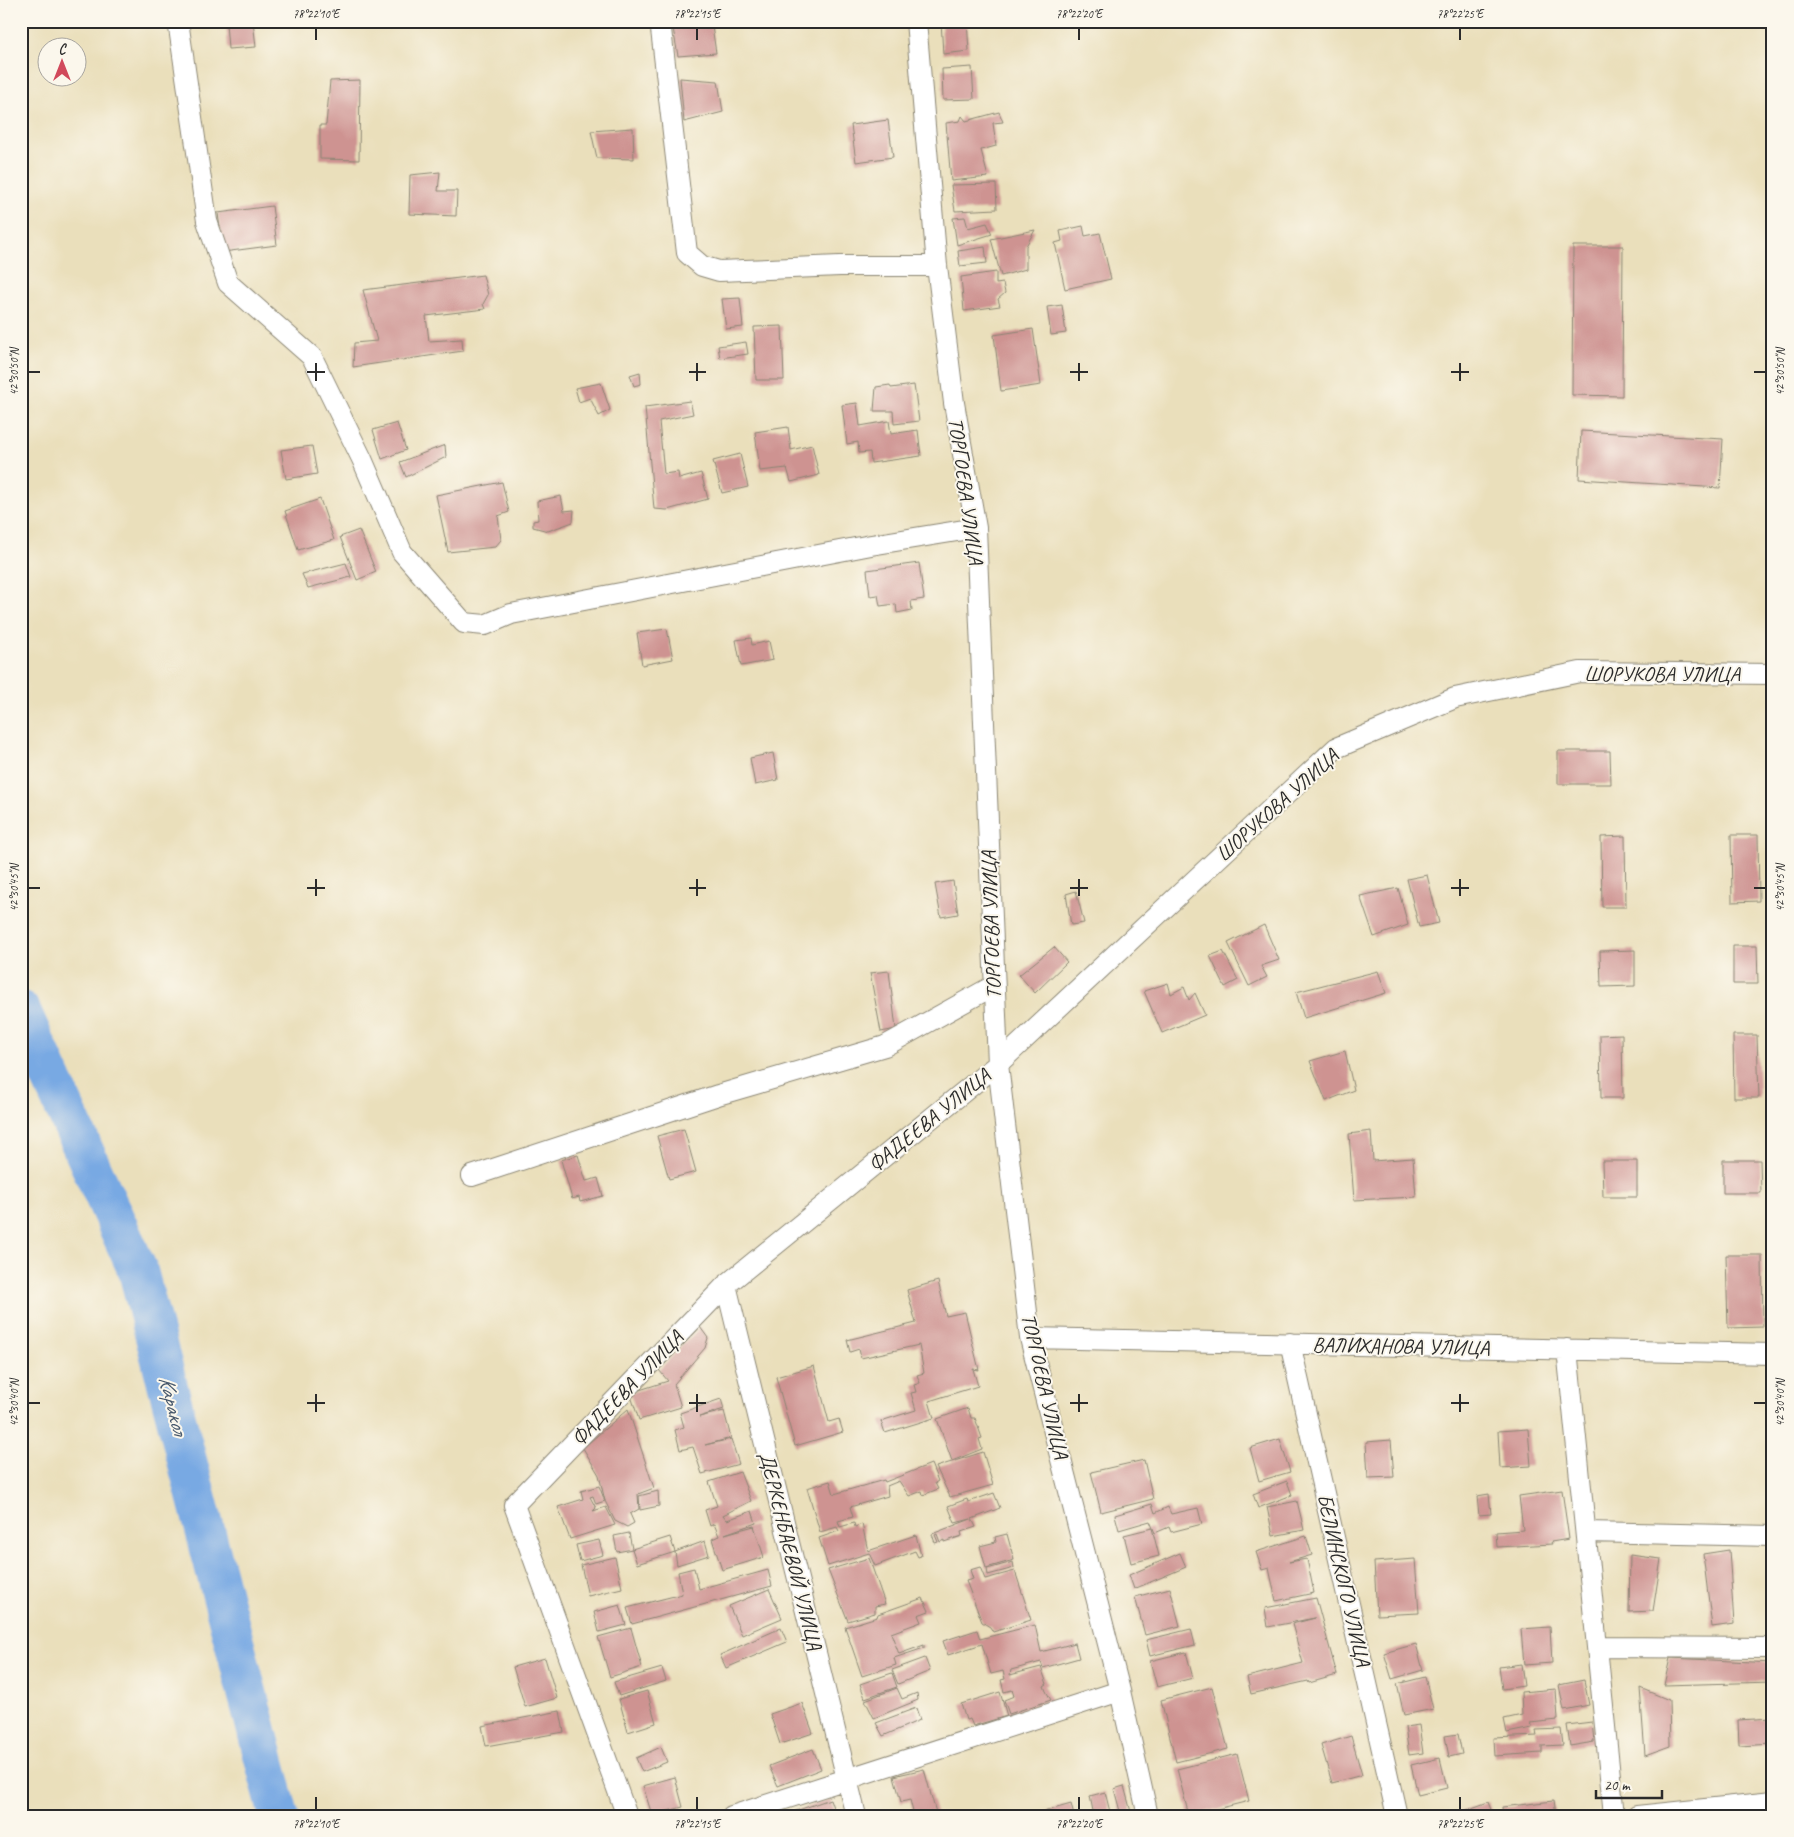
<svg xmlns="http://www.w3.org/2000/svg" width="1794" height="1837" viewBox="0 0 1794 1837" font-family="Caveat,sans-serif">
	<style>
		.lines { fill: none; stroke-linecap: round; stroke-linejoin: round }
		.river { stroke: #78a9e3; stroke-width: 40 }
		.building { fill: #ce9391 }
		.minor-casing { stroke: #8a8573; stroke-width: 22 }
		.minor { stroke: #fff; stroke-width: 20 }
		.ticks { fill: none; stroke: #2b2b2b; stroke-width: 2 }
		.labels { text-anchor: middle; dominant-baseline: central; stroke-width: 4; stroke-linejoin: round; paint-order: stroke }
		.street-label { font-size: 21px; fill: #2b2b2b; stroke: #fbf7ec }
		.water-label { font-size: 22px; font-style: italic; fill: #46576b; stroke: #fbf7ec }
		.neatline { fill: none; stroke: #2b2b2b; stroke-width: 2 }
		.ticks-label { font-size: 12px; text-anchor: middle; fill: #2b2b2b }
	</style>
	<rect width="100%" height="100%" fill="#fbf7ec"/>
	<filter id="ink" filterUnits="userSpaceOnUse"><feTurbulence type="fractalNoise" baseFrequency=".02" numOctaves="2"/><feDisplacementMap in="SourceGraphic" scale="10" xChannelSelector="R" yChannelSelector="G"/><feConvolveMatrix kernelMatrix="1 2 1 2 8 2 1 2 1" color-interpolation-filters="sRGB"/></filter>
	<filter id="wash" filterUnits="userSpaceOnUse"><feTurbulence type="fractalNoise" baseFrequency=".0096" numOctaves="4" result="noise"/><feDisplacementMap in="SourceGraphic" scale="20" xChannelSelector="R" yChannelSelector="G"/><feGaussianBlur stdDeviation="1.12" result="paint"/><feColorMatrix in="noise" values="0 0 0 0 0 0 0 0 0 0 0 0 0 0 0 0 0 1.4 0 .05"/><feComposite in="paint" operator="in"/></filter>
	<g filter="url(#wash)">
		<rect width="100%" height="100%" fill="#eadfbb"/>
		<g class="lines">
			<path class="river" d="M 21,1011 L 138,1271 L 279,1816"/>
		</g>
		<g id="blocks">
			<path class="building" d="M 253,21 L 256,47 L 228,49 L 226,23 Z
				M 941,21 L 967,21 L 969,51 L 943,54 Z
				M 712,26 L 716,53 L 678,56 L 673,28 Z
				M 972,67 L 974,99 L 943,100 L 942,69 Z
				M 680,78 L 718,81 L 723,112 L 684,122 Z
				M 360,80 L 359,160 L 320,159 L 320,125 L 326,125 L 330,81 Z
				M 999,112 L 1003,122 L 993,123 L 996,146 L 981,150 L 988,177 L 951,181 L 946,123 L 960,121 L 962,116 L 966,121 Z
				M 888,120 L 893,157 L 856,162 L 851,125 Z
				M 633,128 L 634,159 L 597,158 L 591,131 Z
				M 440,172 L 438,191 L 457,191 L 456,216 L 409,214 L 410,175 Z
				M 996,184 L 997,209 L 955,211 L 951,185 Z
				M 272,206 L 277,245 L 223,252 L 218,213 Z
				M 965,217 L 968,228 L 987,223 L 992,234 L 957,245 L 953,218 Z
				M 1083,226 L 1085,236 L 1100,233 L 1111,279 L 1065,289 L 1055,243 L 1062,241 L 1060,231 Z
				M 1035,230 L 1026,246 L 1026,269 L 1001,276 L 991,239 Z
				M 1573,246 L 1623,246 L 1622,396 L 1572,395 Z
				M 985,247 L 987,263 L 960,266 L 958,251 Z
				M 996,272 L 996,284 L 1003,283 L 1005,293 L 998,299 L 1000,306 L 964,311 L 961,277 Z
				M 483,275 L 488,295 L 483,304 L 485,309 L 426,316 L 429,341 L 462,339 L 463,351 L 353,367 L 354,343 L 377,341 L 363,290 Z
				M 740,298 L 743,327 L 726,329 L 722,299 Z
				M 1062,305 L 1066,333 L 1051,335 L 1047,307 Z
				M 782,326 L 784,380 L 756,380 L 754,327 Z
				M 1033,329 L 1041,385 L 1001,391 L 994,335 Z
				M 746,342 L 748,354 L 720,358 L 718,346 Z
				M 640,372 L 641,384 L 634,386 L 630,375 Z
				M 601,383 L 610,410 L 599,416 L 590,398 L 579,402 L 575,388 Z
				M 890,385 L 891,388 L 914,385 L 919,421 L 894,424 L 893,411 L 874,411 L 876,387 Z
				M 690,401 L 693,414 L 659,421 L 664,474 L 678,472 L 679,479 L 701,473 L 708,499 L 667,510 L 654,509 L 645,407 Z
				M 857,403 L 860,426 L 889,421 L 891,434 L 918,430 L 921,456 L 871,463 L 870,452 L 859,453 L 858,442 L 847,444 L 842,405 Z
				M 397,423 L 406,450 L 382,459 L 373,430 Z
				M 788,427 L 791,450 L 812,445 L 819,475 L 791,482 L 787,468 L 760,471 L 755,432 Z
				M 1581,431 L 1723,439 L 1720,488 L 1579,479 Z
				M 445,445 L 446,457 L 406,477 L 400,462 Z
				M 312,446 L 317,474 L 286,479 L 281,450 Z
				M 740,454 L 748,487 L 722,493 L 713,461 Z
				M 502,482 L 509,512 L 498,516 L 501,540 L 495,547 L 448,552 L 436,495 Z
				M 561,496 L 564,511 L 574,510 L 573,522 L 548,531 L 533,527 L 533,521 L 538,520 L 537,501 Z
				M 320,499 L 334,540 L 298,550 L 285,511 Z
				M 359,530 L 376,572 L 357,580 L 340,537 Z
				M 346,563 L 351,577 L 308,588 L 302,574 Z
				M 919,563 L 924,599 L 911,601 L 912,610 L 897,613 L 896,604 L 880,606 L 878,595 L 870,596 L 867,570 Z
				M 667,629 L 673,659 L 642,665 L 637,633 Z
				M 751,638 L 752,645 L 769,641 L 773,660 L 741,666 L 736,640 Z
				M 1558,751 L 1610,751 L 1611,784 L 1558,784 Z
				M 773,753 L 778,780 L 755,785 L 750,758 Z
				M 1731,835 L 1758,835 L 1759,901 L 1732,902 Z
				M 1625,836 L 1626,907 L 1602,907 L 1601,837 Z
				M 1427,875 L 1439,923 L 1419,927 L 1407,879 Z
				M 953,881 L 958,914 L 941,917 L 935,884 Z
				M 1398,888 L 1408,925 L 1374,937 L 1360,896 Z
				M 1076,891 L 1084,923 L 1071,925 L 1066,894 Z
				M 1264,925 L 1279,960 L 1261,966 L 1267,977 L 1249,986 L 1228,943 Z
				M 1733,946 L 1757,946 L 1758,984 L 1733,984 Z
				M 1054,947 L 1067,962 L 1035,993 L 1019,975 Z
				M 1635,950 L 1635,986 L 1601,987 L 1600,951 Z
				M 1223,951 L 1238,980 L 1225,987 L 1210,956 Z
				M 889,971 L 896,1029 L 881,1032 L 870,973 Z
				M 1378,971 L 1386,993 L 1304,1018 L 1296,992 Z
				M 1168,983 L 1171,994 L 1184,987 L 1189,1000 L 1195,993 L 1205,1015 L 1162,1033 L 1144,991 Z
				M 1622,1034 L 1623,1098 L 1601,1098 L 1600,1035 Z
				M 1733,1035 L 1757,1035 L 1759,1098 L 1734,1098 Z
				M 1345,1051 L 1354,1090 L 1326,1101 L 1310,1061 Z
				M 684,1129 L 696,1172 L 669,1179 L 657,1136 Z
				M 1371,1131 L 1373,1161 L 1413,1158 L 1416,1197 L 1354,1200 L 1349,1134 Z
				M 578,1155 L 586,1181 L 598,1178 L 603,1196 L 580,1202 L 579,1197 L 572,1199 L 561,1160 Z
				M 1723,1160 L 1760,1160 L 1761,1193 L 1723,1193 Z
				M 1602,1161 L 1637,1161 L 1637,1197 L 1603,1197 Z
				M 1726,1255 L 1762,1255 L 1763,1327 L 1728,1328 Z
				M 938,1281 L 946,1316 L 965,1312 L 979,1370 L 973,1369 L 978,1386 L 929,1401 L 934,1418 L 885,1433 L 881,1421 L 916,1410 L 911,1393 L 916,1392 L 914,1385 L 920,1383 L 917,1375 L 924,1373 L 919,1345 L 861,1358 L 859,1349 L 850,1352 L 847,1340 L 916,1323 L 907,1290 Z
				M 700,1327 L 708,1338 L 705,1348 L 674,1384 L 681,1407 L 639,1420 L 630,1393 L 668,1381 L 659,1370 Z
				M 814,1366 L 829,1422 L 839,1419 L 843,1432 L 795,1446 L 776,1377 Z
				M 721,1399 L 724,1409 L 699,1417 L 724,1411 L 731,1438 L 705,1445 L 731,1439 L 739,1464 L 702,1474 L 693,1447 L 680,1450 L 675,1430 L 684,1427 L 680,1413 Z
				M 968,1408 L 971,1418 L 975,1418 L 982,1438 L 979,1439 L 982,1449 L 952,1461 L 937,1419 Z
				M 628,1409 L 654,1488 L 638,1494 L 639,1509 L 630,1514 L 634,1523 L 627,1527 L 615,1521 L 605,1501 L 599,1475 L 583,1448 Z
				M 1528,1429 L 1531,1466 L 1500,1468 L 1498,1431 Z
				M 1280,1439 L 1290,1472 L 1259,1481 L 1250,1448 Z
				M 1391,1440 L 1394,1477 L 1368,1478 L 1366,1442 Z
				M 983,1452 L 993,1485 L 950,1497 L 936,1467 Z
				M 1144,1460 L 1153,1499 L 1101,1512 L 1091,1472 Z
				M 931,1464 L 938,1481 L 935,1483 L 938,1489 L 923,1495 L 922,1491 L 909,1496 L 899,1481 L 887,1486 L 888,1496 L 850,1507 L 853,1517 L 838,1521 L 840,1527 L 854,1523 L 855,1527 L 862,1524 L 868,1551 L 916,1535 L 921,1556 L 918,1557 L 915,1551 L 875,1566 L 869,1553 L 828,1566 L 819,1538 L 839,1531 L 837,1527 L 820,1532 L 807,1488 L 830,1481 L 834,1494 L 884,1480 L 885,1482 Z
				M 740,1472 L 751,1501 L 723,1515 L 727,1520 L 752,1511 L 756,1523 L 725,1534 L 754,1526 L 764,1557 L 722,1570 L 712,1539 L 719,1536 L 714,1524 L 710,1526 L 705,1510 L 717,1506 L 709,1482 Z
				M 1287,1481 L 1292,1495 L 1258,1508 L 1253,1494 Z
				M 599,1486 L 605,1501 L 596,1504 L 593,1496 L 590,1497 L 596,1508 L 593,1511 L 606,1507 L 615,1525 L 570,1539 L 558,1507 L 583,1499 L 581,1491 Z
				M 1562,1490 L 1569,1539 L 1551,1542 L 1552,1544 L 1497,1547 L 1496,1532 L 1523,1530 L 1519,1496 Z
				M 658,1491 L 659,1506 L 640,1510 L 639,1496 Z
				M 994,1493 L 1000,1508 L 972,1519 L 976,1527 L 961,1532 L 962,1536 L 944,1542 L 944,1540 L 940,1542 L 937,1534 L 935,1535 L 938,1542 L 935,1543 L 932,1534 L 971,1519 L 955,1523 L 948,1506 L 967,1499 L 968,1502 Z
				M 1489,1494 L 1491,1514 L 1479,1515 L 1477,1496 Z
				M 1297,1501 L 1304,1530 L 1273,1536 L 1267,1507 Z
				M 1152,1504 L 1155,1513 L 1168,1507 L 1171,1514 L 1198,1508 L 1202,1524 L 1171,1532 L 1169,1527 L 1155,1533 L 1150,1521 L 1119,1530 L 1115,1515 Z
				M 1152,1528 L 1159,1556 L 1131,1563 L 1124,1535 Z
				M 629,1533 L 632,1549 L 617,1552 L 614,1536 Z
				M 1007,1534 L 1014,1560 L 986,1568 L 980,1546 L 996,1542 L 995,1537 Z
				M 1306,1536 L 1312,1555 L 1289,1562 L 1307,1559 L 1314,1593 L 1276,1601 L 1269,1568 L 1262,1570 L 1256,1552 Z
				M 670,1537 L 675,1552 L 637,1564 L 632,1549 Z
				M 599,1540 L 603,1555 L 580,1561 L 576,1545 Z
				M 705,1541 L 709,1555 L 677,1565 L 675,1552 Z
				M 1729,1550 L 1734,1624 L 1712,1627 L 1703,1554 Z
				M 1180,1553 L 1186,1567 L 1134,1589 L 1129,1575 Z
				M 1630,1555 L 1661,1559 L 1653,1611 L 1629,1612 Z
				M 1770,1556 L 1773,1556 L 1773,1618 L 1771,1618 Z
				M 615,1557 L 622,1588 L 588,1596 L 581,1565 Z
				M 869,1558 L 885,1604 L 875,1606 L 875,1613 L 848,1621 L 828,1570 Z
				M 1415,1559 L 1419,1613 L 1377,1615 L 1374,1562 Z
				M 1013,1562 L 1014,1568 L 988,1575 L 987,1569 Z
				M 980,1567 L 985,1579 L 1015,1571 L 1031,1620 L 993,1632 L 990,1627 L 982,1622 L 966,1581 L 973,1579 L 970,1570 Z
				M 694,1568 L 699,1589 L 768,1570 L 772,1586 L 632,1624 L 627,1608 L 682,1594 L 678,1572 Z
				M 1170,1588 L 1180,1626 L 1145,1635 L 1135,1597 Z
				M 769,1589 L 782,1618 L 742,1635 L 729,1606 Z
				M 923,1598 L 929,1611 L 918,1615 L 921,1622 L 891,1633 L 899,1654 L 924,1645 L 924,1648 L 894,1658 L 896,1665 L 862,1676 L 845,1627 L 877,1617 L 878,1614 Z
				M 1316,1598 L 1337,1675 L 1309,1683 L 1308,1681 L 1251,1694 L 1247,1677 L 1303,1663 L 1292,1624 L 1315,1618 L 1268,1627 L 1265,1608 Z
				M 620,1605 L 626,1625 L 599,1632 L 594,1612 Z
				M 1035,1625 L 1041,1652 L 1075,1643 L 1079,1658 L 1043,1668 L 1041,1662 L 1011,1670 L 1010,1675 L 1041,1667 L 1047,1684 L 1044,1686 L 1046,1691 L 1051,1700 L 1009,1714 L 1004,1700 L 1014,1696 L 1012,1690 L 1004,1692 L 1001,1680 L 1005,1679 L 1003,1671 L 991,1674 L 982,1644 L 948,1655 L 943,1641 L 977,1630 L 980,1639 Z
				M 1550,1627 L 1552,1663 L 1524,1665 L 1521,1629 Z
				M 631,1628 L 642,1667 L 610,1677 L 598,1637 Z
				M 781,1628 L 787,1642 L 726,1668 L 720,1655 Z
				M 1191,1629 L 1195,1645 L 1150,1656 L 1146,1640 Z
				M 1416,1644 L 1423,1670 L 1392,1679 L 1384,1653 Z
				M 1186,1652 L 1193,1678 L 1157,1687 L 1150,1661 Z
				M 545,1658 L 557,1698 L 525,1707 L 513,1667 Z
				M 925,1658 L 930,1671 L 898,1684 L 892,1670 Z
				M 1670,1658 L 1773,1663 L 1773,1682 L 1664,1685 Z
				M 1521,1664 L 1524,1686 L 1502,1689 L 1499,1667 Z
				M 662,1668 L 666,1681 L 619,1696 L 614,1682 Z
				M 892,1673 L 897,1687 L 865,1698 L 860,1684 Z
				M 1425,1677 L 1433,1709 L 1404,1715 L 1397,1684 Z
				M 1584,1680 L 1589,1705 L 1564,1710 L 1559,1685 Z
				M 1212,1687 L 1228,1749 L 1176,1762 L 1161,1700 Z
				M 897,1688 L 902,1699 L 917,1693 L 918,1700 L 874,1718 L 865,1700 Z
				M 1640,1688 L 1669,1700 L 1670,1746 L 1645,1755 Z
				M 1556,1689 L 1558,1720 L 1530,1723 L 1532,1728 L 1507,1733 L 1504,1719 L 1522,1715 L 1521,1692 Z
				M 647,1691 L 656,1723 L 628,1732 L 619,1699 Z
				M 1000,1692 L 1007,1716 L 973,1726 L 970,1719 L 966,1720 L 961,1704 Z
				M 802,1703 L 813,1733 L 780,1744 L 770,1714 Z
				M 916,1708 L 920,1720 L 883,1736 L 876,1723 Z
				M 560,1711 L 564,1732 L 486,1746 L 482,1726 Z
				M 1773,1718 L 1773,1744 L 1739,1746 L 1738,1720 Z
				M 1592,1722 L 1594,1742 L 1570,1746 L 1567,1725 Z
				M 1419,1725 L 1423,1753 L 1409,1755 L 1405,1727 Z
				M 1561,1729 L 1563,1745 L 1542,1746 L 1542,1753 L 1494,1756 L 1493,1738 L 1537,1736 L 1536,1730 Z
				M 1458,1734 L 1462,1754 L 1449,1757 L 1445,1736 Z
				M 1351,1736 L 1362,1775 L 1332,1783 L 1321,1745 Z
				M 661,1747 L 667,1762 L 642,1772 L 636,1758 Z
				M 813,1749 L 821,1769 L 778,1786 L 769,1766 Z
				M 1237,1754 L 1249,1801 L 1189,1816 L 1177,1769 Z
				M 1440,1758 L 1447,1788 L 1418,1795 L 1411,1765 Z
				M 924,1769 L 931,1795 L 937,1816 L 914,1816 L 910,1800 L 901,1802 L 894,1776 Z
				M 675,1777 L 683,1807 L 652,1815 L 643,1786 Z
				M 1124,1786 L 1131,1812 L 1121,1815 L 1114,1789 Z
				M 1105,1792 L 1111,1816 L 1094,1816 L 1090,1796 Z
				M 830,1799 L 836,1816 L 791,1816 L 790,1813 Z
				M 1553,1801 L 1555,1816 L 1503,1816 L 1502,1807 Z
				M 1488,1802 L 1493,1815 L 1456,1816 L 1456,1814 Z
				M 1071,1804 L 1074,1816 L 1044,1816 L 1043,1812 Z"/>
		</g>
	</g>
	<g filter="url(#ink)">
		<use href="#blocks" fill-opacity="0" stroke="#8a8573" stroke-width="1"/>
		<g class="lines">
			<g class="minor-casing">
				<path id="minor" d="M 178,21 L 207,221 L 228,283 L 312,357 L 362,459 L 402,552 L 464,623 L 485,625 L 511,614 L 871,545 L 976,528
					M 660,21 L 687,253 L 702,266 L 719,271 L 840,266 L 937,266
					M 916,21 L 937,266 L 954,403 L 976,528 L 998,1064 L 1030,1338 L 1120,1691 L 1148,1816
					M 472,1176 L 718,1095 L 885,1046 L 993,986
					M 726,1285 L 856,1816
					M 1030,1338 L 1773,1354
					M 1290,1343 L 1397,1816
					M 1567,1349 L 1614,1816
					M 1586,1532 L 1773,1536
					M 1598,1647 L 1773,1648
					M 627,1816 L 514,1505 L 726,1285 L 998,1064 L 1336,748 L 1455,698 L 1580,672 L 1773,674
					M 732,1816 L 1120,1691
					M 1637,1816 L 1773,1802"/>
			</g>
			<use href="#minor" class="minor"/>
		</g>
	</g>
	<path class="ticks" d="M 316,28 L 316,40M 697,28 L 697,40M 1079,28 L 1079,40M 1460,28 L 1460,40M 316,363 L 316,381M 697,363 L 697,381M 1079,363 L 1079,381M 1460,363 L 1460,381M 28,372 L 40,372M 307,372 L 325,372M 689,372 L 706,372M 1070,372 L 1088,372M 1451,372 L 1469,372M 1754,372 L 1766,372M 316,879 L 316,896M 697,879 L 697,896M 1079,879 L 1079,896M 1460,879 L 1460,896M 28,888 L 40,888M 307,888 L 325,888M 689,888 L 706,888M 1070,888 L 1088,888M 1451,888 L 1469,888M 1754,888 L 1766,888M 316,1394 L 316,1412M 697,1394 L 697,1412M 1079,1394 L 1079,1412M 1460,1394 L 1460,1412M 28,1403 L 40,1403M 307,1403 L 325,1403M 689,1403 L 706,1403M 1070,1403 L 1088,1403M 1451,1403 L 1469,1403M 1754,1403 L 1766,1403M 316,1797 L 316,1810M 697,1797 L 697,1810M 1079,1797 L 1079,1810M 1460,1797 L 1460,1810"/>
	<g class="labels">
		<g class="street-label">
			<text transform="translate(966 491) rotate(82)">ТОРГОЕВА УЛИЦА</text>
			<text x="1662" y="674">ШОРУКОВА УЛИЦА</text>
			<text transform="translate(1277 805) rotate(-42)">ШОРУКОВА УЛИЦА</text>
			<text transform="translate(991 925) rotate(-92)">ТОРГОЕВА УЛИЦА</text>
			<text transform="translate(929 1120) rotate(-39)">ФАДЕЕВА УЛИЦА</text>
			<text transform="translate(1401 1346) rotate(1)">ВАЛИХАНОВА УЛИЦА</text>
			<text transform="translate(1045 1386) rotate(77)">ТОРГОЕВА УЛИЦА</text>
			<text transform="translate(627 1388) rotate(-46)">ФАДЕЕВА УЛИЦА</text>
			<text transform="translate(791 1551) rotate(76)">ДЕРКЕНБАЕВОЙ УЛИЦА</text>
			<text transform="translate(1344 1580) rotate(77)">БЕЛИНСКОГО УЛИЦА</text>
		</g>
		<g class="water-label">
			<text transform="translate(173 1405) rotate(76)">Каракол</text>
		</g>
	</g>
	<rect width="1794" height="1837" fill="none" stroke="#fbf7ec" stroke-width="55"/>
	<g transform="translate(62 62)"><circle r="24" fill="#fbf7ec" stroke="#a8a59f"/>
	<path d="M0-4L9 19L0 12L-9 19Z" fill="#d1495b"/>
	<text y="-8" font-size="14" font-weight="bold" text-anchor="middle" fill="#2b2b2b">С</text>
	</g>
	<path d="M1596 1790v8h66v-8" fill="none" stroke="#2b2b2b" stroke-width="2.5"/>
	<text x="1604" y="1790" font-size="15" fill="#2b2b2b" stroke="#fbf7ec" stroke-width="4" paint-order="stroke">20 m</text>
	<rect x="28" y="28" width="1738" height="1782" class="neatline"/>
	<g class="ticks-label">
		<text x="316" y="18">78°22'10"E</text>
		<text x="697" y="18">78°22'15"E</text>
		<text x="1079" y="18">78°22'20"E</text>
		<text x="1460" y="18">78°22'25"E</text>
		<text transform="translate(14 372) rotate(-90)" y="4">42°30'50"N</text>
		<text transform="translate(1780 372) rotate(-90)" y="4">42°30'50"N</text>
		<text transform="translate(14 888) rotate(-90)" y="4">42°30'45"N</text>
		<text transform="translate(1780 888) rotate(-90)" y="4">42°30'45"N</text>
		<text transform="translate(14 1403) rotate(-90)" y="4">42°30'40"N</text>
		<text transform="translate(1780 1403) rotate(-90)" y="4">42°30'40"N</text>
		<text x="316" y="1828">78°22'10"E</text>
		<text x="697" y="1828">78°22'15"E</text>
		<text x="1079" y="1828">78°22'20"E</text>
		<text x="1460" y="1828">78°22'25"E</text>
	</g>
</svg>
